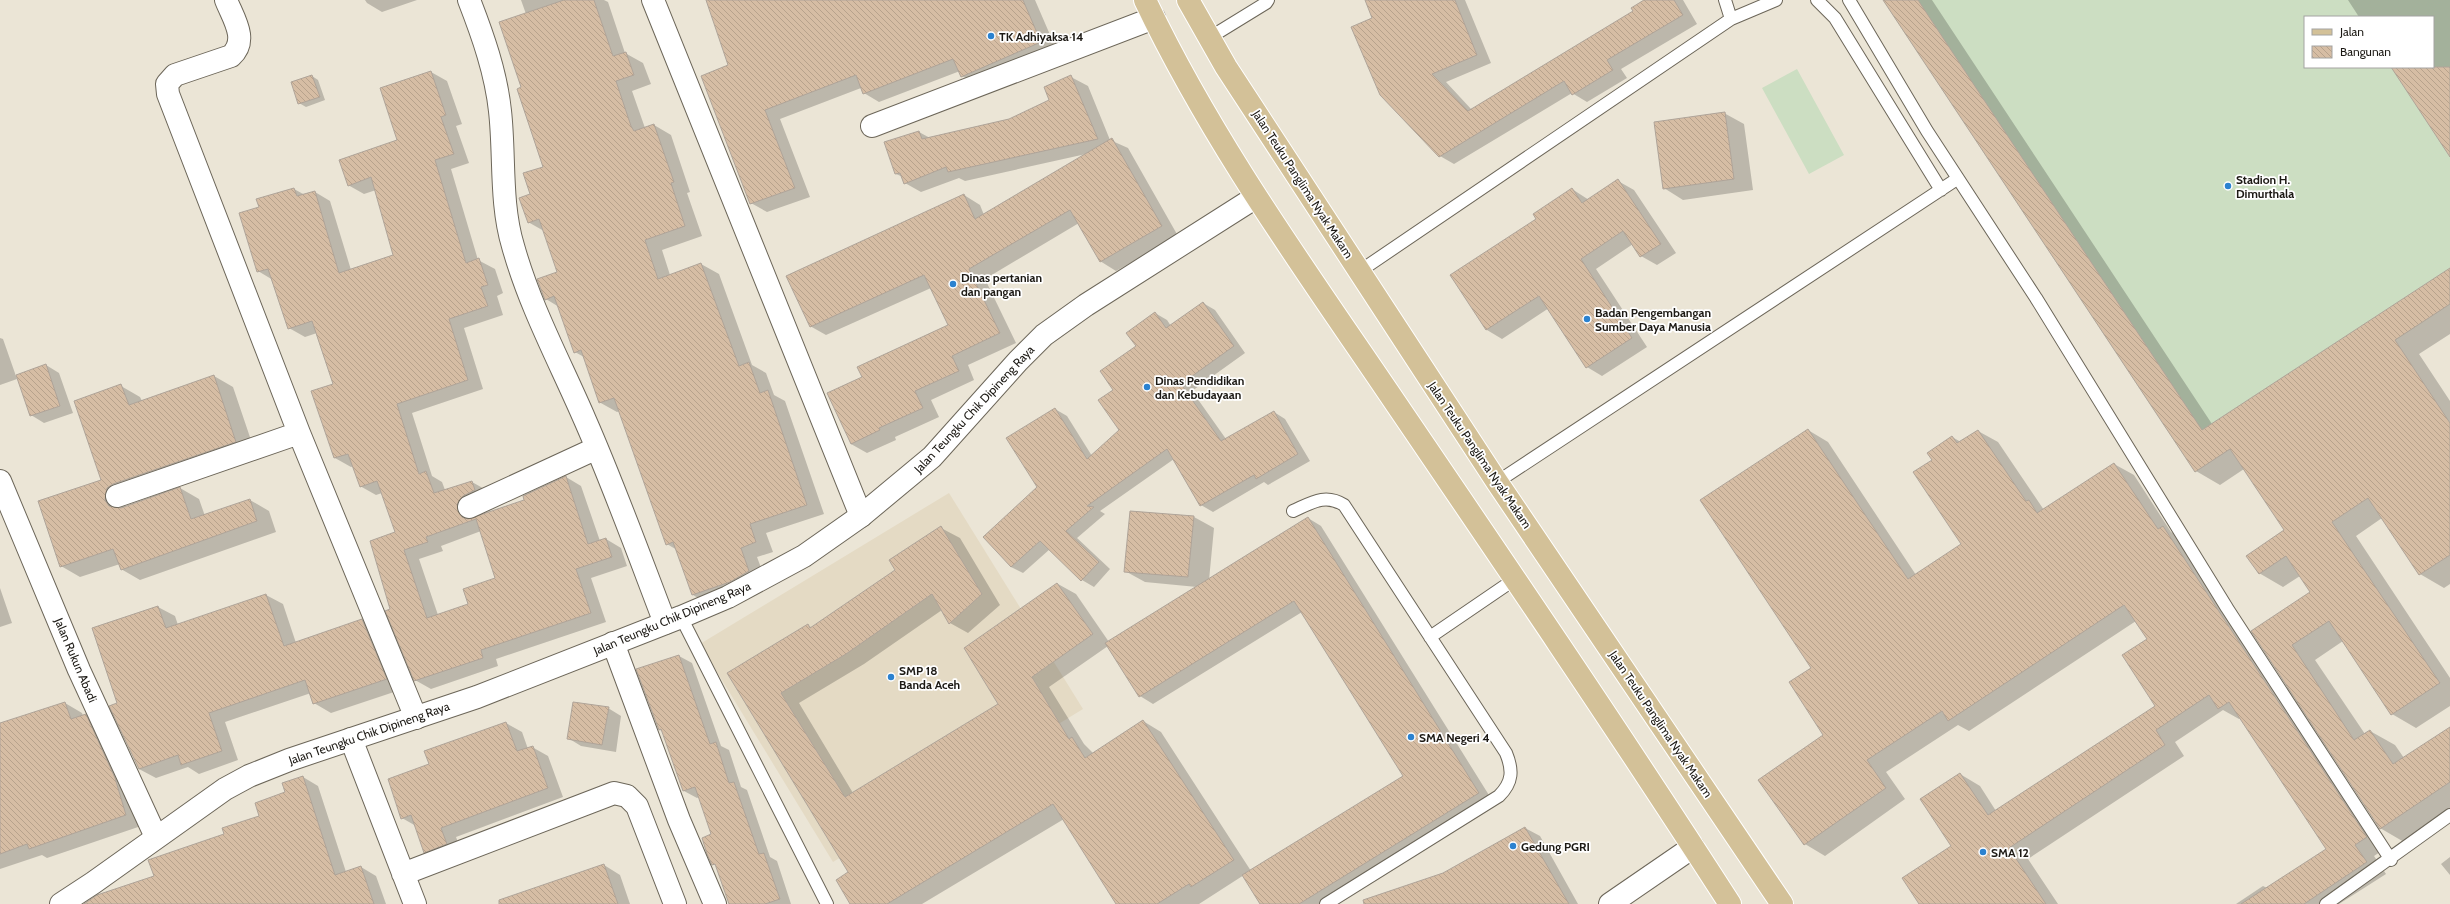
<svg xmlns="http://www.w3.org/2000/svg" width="2450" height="904" viewBox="0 0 2450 904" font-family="Cabin,sans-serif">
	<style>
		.built { fill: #e4dac4 }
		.grass { fill: #ccdec2; fill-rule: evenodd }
		.shadow { fill: #0003; fill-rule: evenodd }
		.building { fill: url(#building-back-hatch); stroke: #afa499; fill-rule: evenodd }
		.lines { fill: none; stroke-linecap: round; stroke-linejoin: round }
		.service-casing { stroke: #6c6659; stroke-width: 14 }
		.minor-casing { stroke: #6c6659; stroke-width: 24 }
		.tertiary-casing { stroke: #6c6659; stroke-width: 24 }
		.primary-casing { stroke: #fff; stroke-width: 24 }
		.service { stroke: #fff; stroke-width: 12 }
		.minor { stroke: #fff; stroke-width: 22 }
		.tertiary { stroke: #fff; stroke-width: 22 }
		.primary { stroke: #d3c198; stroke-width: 22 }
		.poi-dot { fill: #2b82d0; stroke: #fff; stroke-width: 1.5 }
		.labels { text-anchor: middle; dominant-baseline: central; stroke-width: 3.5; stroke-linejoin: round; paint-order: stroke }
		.poi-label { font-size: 12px; font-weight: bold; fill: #1c1914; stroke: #fff; text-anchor: start }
		.street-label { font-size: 12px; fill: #1c1914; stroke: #fff }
	</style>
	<defs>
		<pattern id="building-back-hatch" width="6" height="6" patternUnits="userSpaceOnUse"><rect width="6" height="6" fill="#d6bda4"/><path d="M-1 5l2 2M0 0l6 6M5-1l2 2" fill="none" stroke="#b7a28c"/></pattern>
	</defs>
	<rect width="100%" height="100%" fill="#ebe5d6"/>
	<path class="built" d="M 949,493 L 1083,709 L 833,862 L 700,644 Z"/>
	<path class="grass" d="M 1883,0 L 2450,0 L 2450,304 L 2195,472 ZM 2305,17 L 2433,17 L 2433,67 L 2305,67 Z
		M 1797,69 L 1844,155 L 1809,174 L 1762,88 Z"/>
	<path class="shadow" d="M 365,0 L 417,0 L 382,12 L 367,3 Z
		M 521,0 L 604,0 L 608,2 L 625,53 L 643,63 L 651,84 L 632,91 L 645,128 L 654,125 L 671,135 L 690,192 L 687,193 L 702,236 L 662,250 L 670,275 L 701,264 L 719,274 L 752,365 L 766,373 L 774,395 L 785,401 L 824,514 L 766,533 L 773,552 L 757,557 L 766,581 L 710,605 L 693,595 L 677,550 L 667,544 L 620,411 L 617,412 L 599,402 L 584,357 L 575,352 L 559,307 L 546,299 L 558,273 L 544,231 L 528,222 L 531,195 L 544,167 L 523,88 L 526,14 Z
		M 707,0 L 1035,0 L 1057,51 L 978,85 L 962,76 L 960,71 L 879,102 L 864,93 L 861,88 L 780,119 L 810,197 L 767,212 L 751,203 L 730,66 Z
		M 1366,0 L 1465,0 L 1491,63 L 1446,82 L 1472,110 L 1634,11 L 1646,0 L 1683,0 L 1697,24 L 1621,69 L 1627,78 L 1587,102 L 1572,93 L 1454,164 L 1440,156 Z
		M 1884,0 L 1932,0 L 2212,424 L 2450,269 L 2450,334 L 2419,354 L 2450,401 L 2450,584 L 2444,588 L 2420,574 L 2382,518 L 2356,536 L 2450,678 L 2450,706 L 2416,728 L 2392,714 L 2343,641 L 2315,660 L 2365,734 L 2370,731 L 2395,745 L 2404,758 L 2450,728 L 2450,812 L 2404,842 L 2380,828 L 2252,631 L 2311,593 L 2300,576 L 2283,587 L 2259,573 L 2285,530 L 2244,469 L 2220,485 L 2196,471 Z
		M 2348,0 L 2450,0 L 2450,155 L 2392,67 L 2433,67 L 2433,17 L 2359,17 Z
		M 431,72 L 447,81 L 462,124 L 456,126 L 469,163 L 451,169 L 478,260 L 495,269 L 503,293 L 497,296 L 503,315 L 464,328 L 483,389 L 412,413 L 432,476 L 442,482 L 445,490 L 472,482 L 488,491 L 472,515 L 474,519 L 526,500 L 566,477 L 581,486 L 600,541 L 606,539 L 621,548 L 627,566 L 591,578 L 606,622 L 496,659 L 498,666 L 431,689 L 415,680 L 391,610 L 396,533 L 382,493 L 376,495 L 360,486 L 354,466 L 351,467 L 335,458 L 313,392 L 334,384 L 317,333 L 305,337 L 289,328 L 273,280 L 258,271 L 260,208 L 294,189 L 305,195 L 315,192 L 330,201 L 351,270 L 394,256 L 376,190 L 364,194 L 348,185 L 399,141 ZM 461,498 L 463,498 L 455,510 L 453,509 ZM 481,531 L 497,578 L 469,605 L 438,615 L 419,559 L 443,551 L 441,546 Z
		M 312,76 L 318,80 L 325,100 L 306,107 L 299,103 Z
		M 1071,77 L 1088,86 L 1110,140 L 1128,148 L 1178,236 L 1116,271 L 1100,261 L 1079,223 L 985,279 L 1016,343 L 968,365 L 974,380 L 931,400 L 939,417 L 895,437 L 896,440 L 867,453 L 851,444 L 863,378 L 950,326 L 931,288 L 826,335 L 810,326 L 964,195 L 980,205 L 984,215 L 1086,154 L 965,181 L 959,178 L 921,192 L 905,183 L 903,177 L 896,174 L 919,132 L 930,138 L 1010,120 L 1050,100 Z
		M 1724,113 L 1744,124 L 1753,190 L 1683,200 L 1664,188 Z
		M 1618,181 L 1634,190 L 1676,253 L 1657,265 L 1641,256 L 1633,244 L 1596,269 L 1647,347 L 1602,376 L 1587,367 L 1549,308 L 1502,339 L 1487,330 L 1452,276 L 1538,219 L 1572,189 L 1589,200 Z
		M 1203,303 L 1215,310 L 1245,353 L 1192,391 L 1226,439 L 1274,412 L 1285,419 L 1310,461 L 1268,485 L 1264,482 L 1213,512 L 1201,505 L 1174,459 L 1100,511 L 1105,514 L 1077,538 L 1110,569 L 1094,587 L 1082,580 L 1050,549 L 1023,573 L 1011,567 L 1038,487 L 1055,409 L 1067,416 L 1092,456 L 1121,430 L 1114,390 L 1155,313 L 1167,320 L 1171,326 Z
		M 0,338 L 3,339 L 17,379 L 0,385 Z
		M 46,365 L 59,373 L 73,413 L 44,423 L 31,415 Z
		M 214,376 L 233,387 L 255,452 L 126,499 L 125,508 L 180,488 L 199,499 L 205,516 L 250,500 L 269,511 L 276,532 L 140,580 L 121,569 L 120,564 L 80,577 L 61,566 L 103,480 L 121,386 L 140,397 L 142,401 Z
		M 1808,430 L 1828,442 L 1916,575 L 1962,544 L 1934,460 L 1952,437 L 1961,442 L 1978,431 L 1998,442 L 2044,510 L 2114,464 L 2134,475 L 2171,532 L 2183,539 L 2386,848 L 2374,856 L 2386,874 L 2339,904 L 2236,904 L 2263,886 L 2267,888 L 2328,849 L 2241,718 L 2239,719 L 2223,710 L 2175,742 L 2184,756 L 2028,859 L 2058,904 L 1920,904 L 1952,846 L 1960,774 L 1980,786 L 1996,811 L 2157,706 L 2148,639 L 2136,621 L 1969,731 L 1958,725 L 1886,772 L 1905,799 L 1825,856 L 1805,844 L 1824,735 L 1812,668 Z
		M 1131,511 L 1194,517 L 1214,528 L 1209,580 L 1308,518 L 1321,526 L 1492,800 L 1324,904 L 1261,904 L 1244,875 L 1199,904 L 1117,904 L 1064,819 L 922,904 L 851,904 L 849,873 L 728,674 L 808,625 L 812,628 L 897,570 L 941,528 L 960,538 L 1000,605 L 968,633 L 950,623 L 942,610 L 864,664 L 799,703 L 853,793 L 999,704 L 1058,584 L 1076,594 L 1109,642 L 1197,587 L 1145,582 L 1125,571 ZM 1302,612 L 1404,776 L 1251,871 L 1161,732 L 1143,721 L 1093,753 L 1084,744 L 1049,687 L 1108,646 L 1140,696 L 1153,704 Z
		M 0,588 L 12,623 L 0,627 Z
		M 266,595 L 283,604 L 296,643 L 362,620 L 378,630 L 403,689 L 331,713 L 314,703 L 311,693 L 225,722 L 238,760 L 199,774 L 188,767 L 156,778 L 139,769 L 118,704 L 158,607 L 175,616 L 178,625 Z
		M 679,656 L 692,663 L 721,746 L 729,750 L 741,787 L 747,790 L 770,857 L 777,861 L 791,904 L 730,904 L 717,867 L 713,864 L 712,835 L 699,797 L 697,798 L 684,791 L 663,732 L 660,730 Z
		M 65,703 L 82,713 L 83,716 L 103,725 L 144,825 L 47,858 L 42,855 L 0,869 L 0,724 Z
		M 608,708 L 621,716 L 616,752 L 581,746 L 568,738 Z
		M 506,723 L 522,732 L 528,749 L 532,747 L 548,756 L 563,797 L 456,837 L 462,853 L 441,861 L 425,852 L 416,826 L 402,818 L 430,765 Z
		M 303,777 L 318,786 L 346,872 L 361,867 L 376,876 L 386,904 L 90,904 L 155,877 L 225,835 L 261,817 Z
		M 1525,828 L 1540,836 L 1578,904 L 1382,904 L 1444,874 Z
		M 2450,857 L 2450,875 L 2441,864 Z
		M 604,865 L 620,875 L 630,904 L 524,904 Z"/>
	<path class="building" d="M 564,0 L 594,0 L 613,56 L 626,52 L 634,75 L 616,81 L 631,126 L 634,131 L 654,124 L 674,182 L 671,183 L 685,226 L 645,240 L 658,279 L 701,263 L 739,366 L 749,362 L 760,393 L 768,390 L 807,505 L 750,524 L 756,542 L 741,548 L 749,571 L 730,582 L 692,595 L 673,542 L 666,545 L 614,398 L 599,403 L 581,350 L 574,353 L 554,296 L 545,300 L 537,279 L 557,272 L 539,219 L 528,223 L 519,198 L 530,194 L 523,173 L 543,167 L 517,89 L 521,87 L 499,22 Z
		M 706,0 L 1023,0 L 1041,42 L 961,77 L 953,59 L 863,94 L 856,75 L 765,110 L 795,188 L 750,204 L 701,76 L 728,65 Z
		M 1365,0 L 1455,0 L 1477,55 L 1432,74 L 1468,111 L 1633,11 L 1631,8 L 1644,0 L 1674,0 L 1683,15 L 1607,60 L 1613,70 L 1572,95 L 1564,81 L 1439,157 L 1380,95 L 1351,27 L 1372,18 Z
		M 1883,0 L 1918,0 L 2202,430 L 2450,268 L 2450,304 L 2395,340 L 2450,423 L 2450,555 L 2419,575 L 2368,498 L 2332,522 L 2440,683 L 2391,715 L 2329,621 L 2292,645 L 2354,740 L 2370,730 L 2393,764 L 2450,727 L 2450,782 L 2380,829 L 2251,631 L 2310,592 L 2286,556 L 2259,574 L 2246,556 L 2284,530 L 2230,449 L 2195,472 Z
		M 2391,67 L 2450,67 L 2450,157 Z
		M 431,71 L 446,115 L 441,117 L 454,154 L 435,160 L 466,263 L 479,258 L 488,285 L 481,287 L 488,306 L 449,319 L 468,380 L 397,404 L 419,474 L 426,471 L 434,493 L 472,481 L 475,490 L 463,496 L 457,505 L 462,517 L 468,519 L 524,500 L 523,496 L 566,476 L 588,544 L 606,538 L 612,557 L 576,569 L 591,613 L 481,650 L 483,658 L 414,681 L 385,611 L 390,609 L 370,541 L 395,532 L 377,481 L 360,487 L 348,454 L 334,458 L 311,391 L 333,384 L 312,321 L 288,329 L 268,269 L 257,272 L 239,213 L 259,207 L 256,199 L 294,188 L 297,196 L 315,191 L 339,273 L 393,255 L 371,177 L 348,186 L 339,160 L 397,140 L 380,88 ZM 476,519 L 495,578 L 463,589 L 468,604 L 427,618 L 404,550 L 428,542 L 426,537 Z
		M 312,75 L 320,97 L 298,104 L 291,82 Z
		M 1071,75 L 1098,139 L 948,172 L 946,167 L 904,184 L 900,173 L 895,174 L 884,142 L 919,131 L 922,139 L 1009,119 L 1049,100 L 1044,87 Z
		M 1725,112 L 1734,179 L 1663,189 L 1654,122 Z
		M 1112,138 L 1162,226 L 1100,262 L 1070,210 L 969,269 L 1000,333 L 952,356 L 959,371 L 915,391 L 923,408 L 879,428 L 880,430 L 851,444 L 827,393 L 862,377 L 857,367 L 948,325 L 924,275 L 810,327 L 786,276 L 964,194 L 975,219 Z
		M 1618,179 L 1661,244 L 1640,257 L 1623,231 L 1581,259 L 1632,338 L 1586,368 L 1539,296 L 1486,330 L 1450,275 L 1536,219 L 1533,214 L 1572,188 L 1582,203 Z
		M 1203,302 L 1234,346 L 1181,384 L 1221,441 L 1274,411 L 1298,454 L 1256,479 L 1254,475 L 1200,506 L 1167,449 L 1087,506 L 1094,507 L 1066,531 L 1099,562 L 1081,581 L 1040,541 L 1011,567 L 983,537 L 1037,487 L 1006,438 L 1055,408 L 1087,459 L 1119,430 L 1098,400 L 1113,390 L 1100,371 L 1136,346 L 1126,333 L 1155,312 L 1166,328 Z
		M 46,364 L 60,406 L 30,416 L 16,375 Z
		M 214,375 L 236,442 L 113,484 L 107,488 L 105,500 L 109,506 L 121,508 L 180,487 L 191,519 L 250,499 L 257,521 L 121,570 L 113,549 L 60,567 L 38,501 L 101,480 L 74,401 L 121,384 L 129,405 Z
		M 1808,429 L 1908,579 L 1961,544 L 1913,472 L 1932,460 L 1927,453 L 1952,436 L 1957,443 L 1978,430 L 2026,501 L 2029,500 L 2037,513 L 2114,463 L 2158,529 L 2163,526 L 2367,837 L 2355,845 L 2367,862 L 2304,904 L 2241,904 L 2326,849 L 2229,702 L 2218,709 L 2209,695 L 2156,730 L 2165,745 L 2009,848 L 2046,904 L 1919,904 L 1902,878 L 1951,846 L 1920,799 L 1960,773 L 1988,815 L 2155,706 L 2122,655 L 2147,639 L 2124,605 L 1948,721 L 1942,711 L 1867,760 L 1886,788 L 1804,845 L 1758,780 L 1823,735 L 1789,682 L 1811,668 L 1700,500 Z
		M 1130,511 L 1194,516 L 1188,577 L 1124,572 Z
		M 1308,517 L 1479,793 L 1299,904 L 1260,904 L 1242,875 L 1403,776 L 1294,601 L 1139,697 L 1105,643 Z
		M 941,526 L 982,594 L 949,624 L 932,594 L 846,654 L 781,693 L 845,797 L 998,704 L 964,648 L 1057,583 L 1093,634 L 1032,677 L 1069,739 L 1072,737 L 1085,758 L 1143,720 L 1234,860 L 1191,887 L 1189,884 L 1157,904 L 1116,904 L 1053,804 L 887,904 L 850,904 L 836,880 L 848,872 L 727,673 L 808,624 L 810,628 L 895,570 L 889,560 Z
		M 266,594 L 284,646 L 362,619 L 387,679 L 313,704 L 305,680 L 209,713 L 222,751 L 181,765 L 178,755 L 139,769 L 109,706 L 117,703 L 92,628 L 158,606 L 166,628 Z
		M 679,655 L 710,744 L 716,742 L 729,783 L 734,782 L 759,854 L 764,853 L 780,899 L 765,904 L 729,904 L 715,864 L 712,865 L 707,854 L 702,838 L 711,834 L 695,787 L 683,791 L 661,729 L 659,730 L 636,669 Z
		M 65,702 L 71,719 L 86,714 L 115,778 L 126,815 L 29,849 L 27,844 L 0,854 L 0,723 Z
		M 573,702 L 609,707 L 602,745 L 567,739 Z
		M 506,722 L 517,751 L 533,746 L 548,788 L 441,828 L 447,844 L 424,853 L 411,815 L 401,819 L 388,779 L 429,764 L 424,751 Z
		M 303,776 L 335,875 L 361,866 L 374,904 L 84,904 L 97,895 L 154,876 L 148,860 L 224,834 L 222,828 L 259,816 L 255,803 L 285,792 L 282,783 Z
		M 1525,827 L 1569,904 L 1364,904 L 1363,900 L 1443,873 Z
		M 604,864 L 618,904 L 499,904 L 499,900 Z"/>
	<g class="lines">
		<g class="service-casing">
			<path id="service" d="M 1725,0 L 1731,19
				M 1817,0 L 1835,18 L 1941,190
				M 1849,0 L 1927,131 L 2036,298 L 2227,608 L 2391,860
				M 1209,38 L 1266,3 L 1268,0
				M 1360,271 L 1731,19 L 1776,0
				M 1497,482 L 1957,179
				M 1293,511 C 1311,503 1325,493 1344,505 L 1506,753 C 1513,770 1513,782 1499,796 L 1326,904
				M 681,617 L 827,904
				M 1430,637 L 1515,579
				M 2326,904 L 2450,815"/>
		</g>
		<g class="minor-casing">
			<path id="minor" d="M 226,0 C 233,18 249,40 231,56 L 175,75 L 167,84 L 168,94 L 299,433 L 416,718
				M 469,0 C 483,36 496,73 500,111 C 505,155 500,203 513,246 C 530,307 560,362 585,420 C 614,486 639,555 665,623
				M 653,0 L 861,516
				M 872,126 L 1154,18
				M 0,481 L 79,670 L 156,837
				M 117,496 L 299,433
				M 469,507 L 597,448
				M 613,643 L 679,820 L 715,904
				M 351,739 L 415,904
				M 403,874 L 614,793 L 627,796 L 637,806 L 675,904
				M 1610,904 L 1693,847"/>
		</g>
		<g class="tertiary-casing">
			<path id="tertiary" d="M 61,904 L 93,883 L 225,789 L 249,776 L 289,760 L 477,697 L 681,617 L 728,597 L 804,556 L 861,516 L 932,457 L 1018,361 L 1044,335 L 1086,305 L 1256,197"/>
		</g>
		<g class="primary-casing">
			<path id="primary" d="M 1145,0 C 1210,137 1299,261 1384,386 C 1501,558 1618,730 1730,904
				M 1188,0 L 1226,67 L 1497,482 L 1782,904"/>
		</g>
		<use href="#service" class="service"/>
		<use href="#minor" class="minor"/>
		<use href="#tertiary" class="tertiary"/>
		<use href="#primary" class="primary"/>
	</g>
	<g class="poi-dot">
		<circle cx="991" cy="36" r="4"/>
		<circle cx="2228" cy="186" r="4"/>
		<circle cx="953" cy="284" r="4"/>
		<circle cx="1587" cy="319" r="4"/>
		<circle cx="1147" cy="387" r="4"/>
		<circle cx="891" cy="677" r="4"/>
		<circle cx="1411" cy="737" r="4"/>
		<circle cx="1513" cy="846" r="4"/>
		<circle cx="1983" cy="852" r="4"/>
	</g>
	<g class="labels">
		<g class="poi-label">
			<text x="999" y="36">TK Adhiyaksa 14</text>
			<text x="2236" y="179">Stadion H.<tspan x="2236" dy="14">Dimurthala</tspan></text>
			<text x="961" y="277">Dinas pertanian<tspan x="961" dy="14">dan pangan</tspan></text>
			<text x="1595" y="312">Badan Pengembangan<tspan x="1595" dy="14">Sumber Daya Manusia</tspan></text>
			<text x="1155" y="380">Dinas Pendidikan<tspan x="1155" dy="14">dan Kebudayaan</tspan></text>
			<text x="899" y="670">SMP 18<tspan x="899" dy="14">Banda Aceh</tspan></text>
			<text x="1419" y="737">SMA Negeri 4</text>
			<text x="1521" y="846">Gedung PGRI</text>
			<text x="1991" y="852">SMA 12</text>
		</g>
		<g class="street-label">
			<text transform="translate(1303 184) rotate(57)">Jalan Teuku Panglima Nyak Makam</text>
			<text transform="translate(974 409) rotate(-47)">Jalan Teungku Chik Dipineng Raya</text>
			<text transform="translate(1480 455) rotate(56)">Jalan Teuku Panglima Nyak Makam</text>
			<text transform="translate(672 618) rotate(-23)">Jalan Teungku Chik Dipineng Raya</text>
			<text transform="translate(76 660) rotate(67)">Jalan Rukun Abadi</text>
			<text transform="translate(1661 724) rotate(56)">Jalan Teuku Panglima Nyak Makam</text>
			<text transform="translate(369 733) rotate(-19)">Jalan Teungku Chik Dipineng Raya</text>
		</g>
	</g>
	<rect x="2304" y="16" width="130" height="52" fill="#ffffff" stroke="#a4a3a1"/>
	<rect x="2312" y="29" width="20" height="6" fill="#d3c198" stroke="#a4a3a1"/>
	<text x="2340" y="36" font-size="12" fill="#1c1914">Jalan</text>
	<rect x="2312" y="46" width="20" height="12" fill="url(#building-back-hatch)" stroke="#a4a3a1"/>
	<text x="2340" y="56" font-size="12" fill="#1c1914">Bangunan</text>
</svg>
